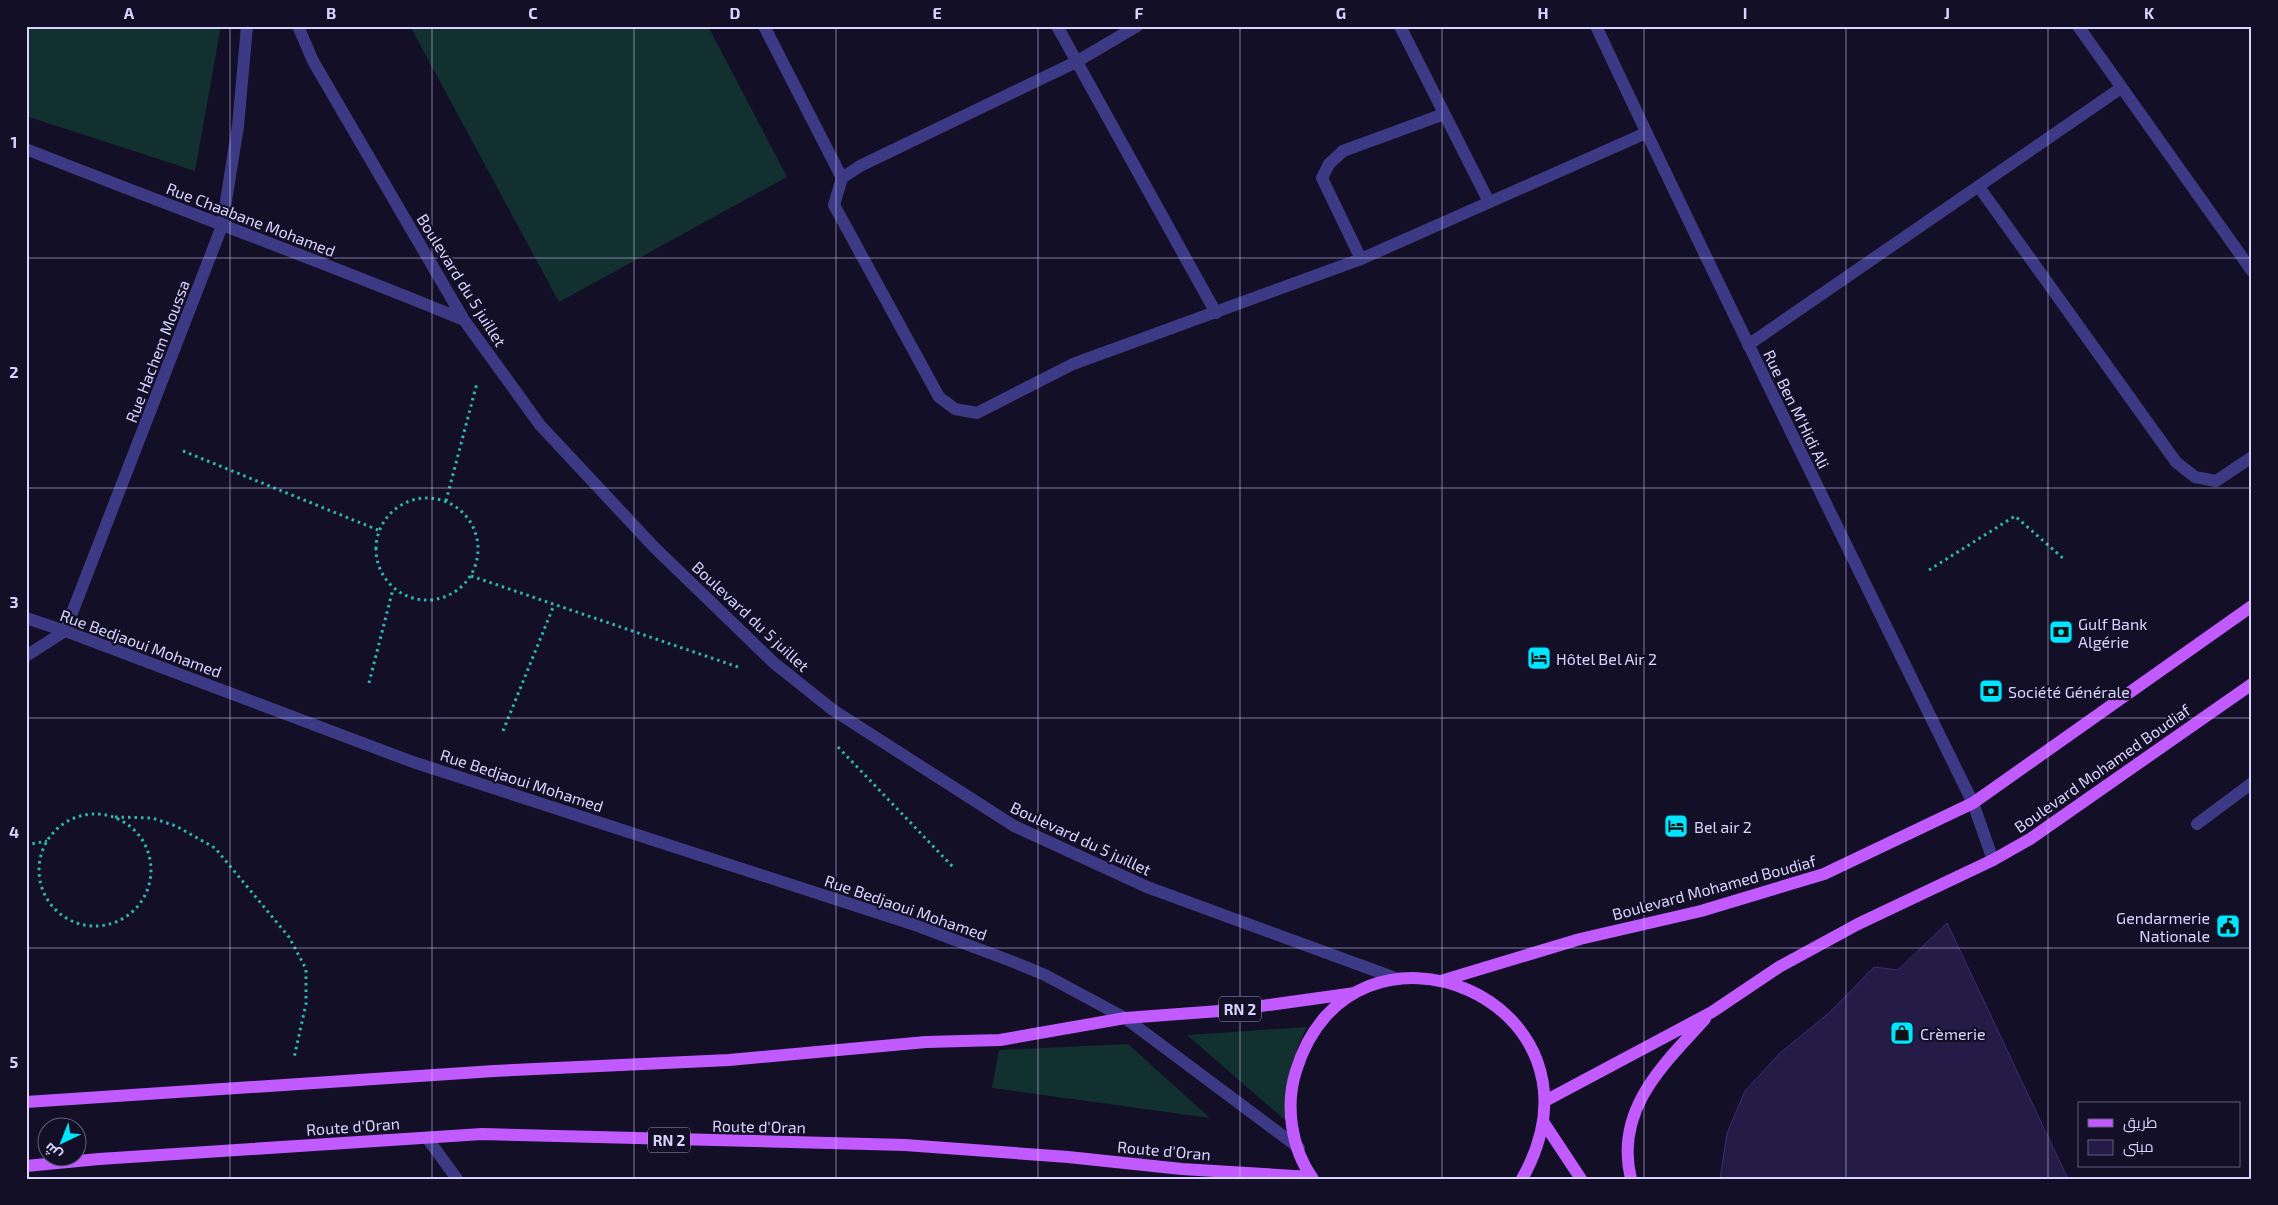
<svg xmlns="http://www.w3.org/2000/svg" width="2278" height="1205" viewBox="0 0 2278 1205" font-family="'Exo 2',Cairo,sans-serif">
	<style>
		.garden { fill: #12302f }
		.building { fill: #241b47; stroke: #3b2d73 }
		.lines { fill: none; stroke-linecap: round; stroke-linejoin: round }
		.path { stroke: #2fb8b0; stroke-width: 3; stroke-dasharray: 2.5 4; stroke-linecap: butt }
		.service { stroke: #3d3a85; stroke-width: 12 }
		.minor { stroke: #3d3a85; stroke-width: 12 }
		.tertiary { stroke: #3d3a85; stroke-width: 12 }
		.primary { stroke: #c25bff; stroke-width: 12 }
		.grid { fill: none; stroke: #d9d4ff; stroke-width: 1; stroke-opacity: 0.55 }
		.labels { text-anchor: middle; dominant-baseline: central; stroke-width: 4.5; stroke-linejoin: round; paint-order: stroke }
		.shield { fill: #130f26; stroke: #9e99be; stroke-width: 1 }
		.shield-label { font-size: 15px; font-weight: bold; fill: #d9d4ff }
		.street-label { font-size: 16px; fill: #d9d4ff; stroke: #130f26 }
		.poi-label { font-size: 16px; fill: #d9d4ff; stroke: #130f26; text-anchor: start }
		.neatline { fill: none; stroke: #d9d4ff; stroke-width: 2 }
		.grid-label { font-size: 16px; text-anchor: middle; font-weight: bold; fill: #d9d4ff }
	</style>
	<rect width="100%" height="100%" fill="#130f26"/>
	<path class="garden" d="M 26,26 L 221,26 L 195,171 L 26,116 Z
		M 410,26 L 708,26 L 787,177 L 559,302 Z
		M 1307,1027 C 1288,1064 1287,1085 1292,1126 L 1187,1035 Z
		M 1128,1044 L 1210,1118 L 992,1088 L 999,1050 Z"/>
	<path class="building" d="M 1947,923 L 2068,1179 L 1720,1179 L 1727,1133 L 1745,1091 L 1780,1053 L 1829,1013 L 1874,967 L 1898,970 Z"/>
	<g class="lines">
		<path class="path" d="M 183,451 L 378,530
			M376 549a51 51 0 1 1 102 0a51 51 0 1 1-102 0Z
			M 446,501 L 477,383
			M 1929,570 L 2015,516 L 2065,560
			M 471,576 L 738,667
			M 369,683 L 393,589
			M 503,731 L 554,605
			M 838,747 L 953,867
			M39 870a56 56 0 1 1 112 0a56 56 0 1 1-112 0Z
			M 115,817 L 152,818 L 176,826 L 215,848 L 289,937 L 306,969 L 306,1004 L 294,1058
			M 26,845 L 47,841"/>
		<path class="service" d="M 1361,259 L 1322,178 L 1329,164 L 1343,151 L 1444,114"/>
		<path class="minor" d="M 298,26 L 313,61 L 464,320 L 540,425 L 654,547 L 774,663 L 833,710 L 1014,826 L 1147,887 L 1398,979
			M 764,26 L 842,178
			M 1057,26 L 1216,313
			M 1137,26 L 1076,62 L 860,166 L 842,178 L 834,205 L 939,397 L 955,409 L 977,413 L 1073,364 L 1361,259 L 1646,133
			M 1400,26 L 1489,202
			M 1596,26 C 1719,287 1846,545 1973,803 L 1993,860
			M 2078,26 L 2252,271
			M 26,149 C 172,207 319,260 464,320
			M 1979,187 L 2176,462 L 2195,477 L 2216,481 L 2252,457
			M 1748,345 L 2121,88
			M 65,631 L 413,762 L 912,924 L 1011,961 L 1045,975 L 1125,1018 L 1299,1148
			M 2197,824 L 2252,783
			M 427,1138 L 457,1179"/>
		<path class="tertiary" d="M 26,618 L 65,631
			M 26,656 L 65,631 L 222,226 L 238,126 L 247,26"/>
		<path class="primary" d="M 1444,980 L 1580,939 L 1701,911 L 1824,874 L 1973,803 L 2252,606
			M 1545,1101 L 1712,1012 L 1779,967 L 1858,924 L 1993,860 L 2030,839 L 2252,684
			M 26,1102 L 494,1071 L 729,1060 L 926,1042 L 1000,1040 L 1125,1018 L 1233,1010 L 1355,993
			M 1544,1123 L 1581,1179
			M 26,1166 L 99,1159 L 482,1134 L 905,1145 L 1068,1157 L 1182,1169 L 1311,1177
			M 1313,1179 C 1291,1149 1285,1105 1296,1071 C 1351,890 1623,999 1522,1179
			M 1631,1179 C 1614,1110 1663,1065 1705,1019"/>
	</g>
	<path class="grid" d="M 230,26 L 230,1179M 432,26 L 432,1179M 634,26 L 634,1179M 836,26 L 836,1179M 1038,26 L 1038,1179M 1240,26 L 1240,1179M 1442,26 L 1442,1179M 1644,26 L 1644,1179M 1846,26 L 1846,1179M 2048,26 L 2048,1179M 26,258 L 2252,258M 26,488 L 2252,488M 26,718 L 2252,718M 26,948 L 2252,948"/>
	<defs>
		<g id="bank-square" transform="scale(1.25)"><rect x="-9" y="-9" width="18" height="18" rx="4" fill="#00e5ff" stroke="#130f26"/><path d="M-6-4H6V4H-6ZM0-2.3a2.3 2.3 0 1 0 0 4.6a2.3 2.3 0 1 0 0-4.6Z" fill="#111"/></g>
		<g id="hotel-square" transform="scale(1.25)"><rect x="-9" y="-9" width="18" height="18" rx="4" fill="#00e5ff" stroke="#130f26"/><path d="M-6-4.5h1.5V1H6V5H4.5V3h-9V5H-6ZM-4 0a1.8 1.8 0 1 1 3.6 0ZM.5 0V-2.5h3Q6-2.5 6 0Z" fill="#111"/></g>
		<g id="civic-square" transform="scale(1.25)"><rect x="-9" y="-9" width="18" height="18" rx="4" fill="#00e5ff" stroke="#130f26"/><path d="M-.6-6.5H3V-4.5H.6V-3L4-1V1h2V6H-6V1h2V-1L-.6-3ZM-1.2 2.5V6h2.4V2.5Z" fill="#111"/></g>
		<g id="shop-square" transform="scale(1.25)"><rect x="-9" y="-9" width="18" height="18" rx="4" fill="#00e5ff" stroke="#130f26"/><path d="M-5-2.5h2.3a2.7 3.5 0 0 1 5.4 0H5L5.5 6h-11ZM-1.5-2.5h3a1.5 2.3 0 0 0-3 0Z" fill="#111"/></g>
	</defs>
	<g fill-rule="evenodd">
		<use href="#bank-square" x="2061" y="632"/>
		<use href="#hotel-square" x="1539" y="658"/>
		<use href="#bank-square" x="1991" y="691"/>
		<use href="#hotel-square" x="1676" y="826"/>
		<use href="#civic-square" x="2228" y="926"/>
		<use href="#shop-square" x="1902" y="1033"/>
	</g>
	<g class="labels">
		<g class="shield">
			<rect x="1219" y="996.5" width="42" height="25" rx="4"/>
			<rect x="648" y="1127.5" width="42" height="25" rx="4"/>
		</g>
		<g class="shield-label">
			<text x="1240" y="1009">RN 2</text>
			<text x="669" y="1140">RN 2</text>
		</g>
		<g class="street-label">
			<text transform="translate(251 219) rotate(21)">Rue Chaabane Mohamed</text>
			<text transform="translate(462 280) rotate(58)">Boulevard du 5 juillet</text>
			<text transform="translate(157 351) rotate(-69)">Rue Hachem Moussa</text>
			<text transform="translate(1797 409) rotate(64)">Rue Ben M'Hidi Ali</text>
			<text transform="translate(751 616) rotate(43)">Boulevard du 5 juillet</text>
			<text transform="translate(141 643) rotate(20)">Rue Bedjaoui Mohamed</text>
			<text transform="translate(2102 768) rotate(-35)">Boulevard Mohamed Boudiaf</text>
			<text transform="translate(522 780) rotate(18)">Rue Bedjaoui Mohamed</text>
			<text transform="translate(1081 838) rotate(25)">Boulevard du 5 juillet</text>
			<text transform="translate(1714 887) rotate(-15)">Boulevard Mohamed Boudiaf</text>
			<text transform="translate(906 907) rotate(19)">Rue Bedjaoui Mohamed</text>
			<text transform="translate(353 1126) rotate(-4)">Route d'Oran</text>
			<text transform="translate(759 1126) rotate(1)">Route d'Oran</text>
			<text transform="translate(1164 1150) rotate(5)">Route d'Oran</text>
		</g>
		<g class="poi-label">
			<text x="2078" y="623">Gulf Bank<tspan x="2078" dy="18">Algérie</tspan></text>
			<text x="1556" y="658">Hôtel Bel Air 2</text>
			<text x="2008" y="691">Société Générale</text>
			<text x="1694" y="826">Bel air 2</text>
			<text x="2210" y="917" text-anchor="end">Gendarmerie<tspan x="2210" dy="18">Nationale</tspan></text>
			<text x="1920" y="1033">Crèmerie</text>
		</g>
	</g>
	<rect width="2278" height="1205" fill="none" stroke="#130f26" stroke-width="55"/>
	<rect x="2078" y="1102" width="162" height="65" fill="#130f26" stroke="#625e7d"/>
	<rect x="2088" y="1119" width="25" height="8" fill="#c25bff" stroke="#625e7d"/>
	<text x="2123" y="1128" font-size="15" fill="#d9d4ff">طريق</text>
	<rect x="2088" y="1140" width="25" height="15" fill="#241b47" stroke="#625e7d"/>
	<text x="2123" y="1152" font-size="15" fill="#d9d4ff">مبنى</text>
	<g transform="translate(62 1142) rotate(223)"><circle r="24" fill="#130f26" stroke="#625e7d"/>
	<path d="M0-4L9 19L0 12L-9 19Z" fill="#00e5ff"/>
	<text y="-8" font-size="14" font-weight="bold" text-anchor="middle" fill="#d9d4ff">ش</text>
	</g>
	<rect x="28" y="28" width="2222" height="1150" class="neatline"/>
	<g class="grid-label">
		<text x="129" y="19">A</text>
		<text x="331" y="19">B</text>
		<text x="533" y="19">C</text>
		<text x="735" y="19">D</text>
		<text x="937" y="19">E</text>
		<text x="1139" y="19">F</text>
		<text x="1341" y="19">G</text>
		<text x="1543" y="19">H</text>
		<text x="1745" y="19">I</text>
		<text x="1947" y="19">J</text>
		<text x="2149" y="19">K</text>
		<text x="14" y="148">1</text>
		<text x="14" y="378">2</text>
		<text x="14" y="608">3</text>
		<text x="14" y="838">4</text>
		<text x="14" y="1068">5</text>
	</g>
</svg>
